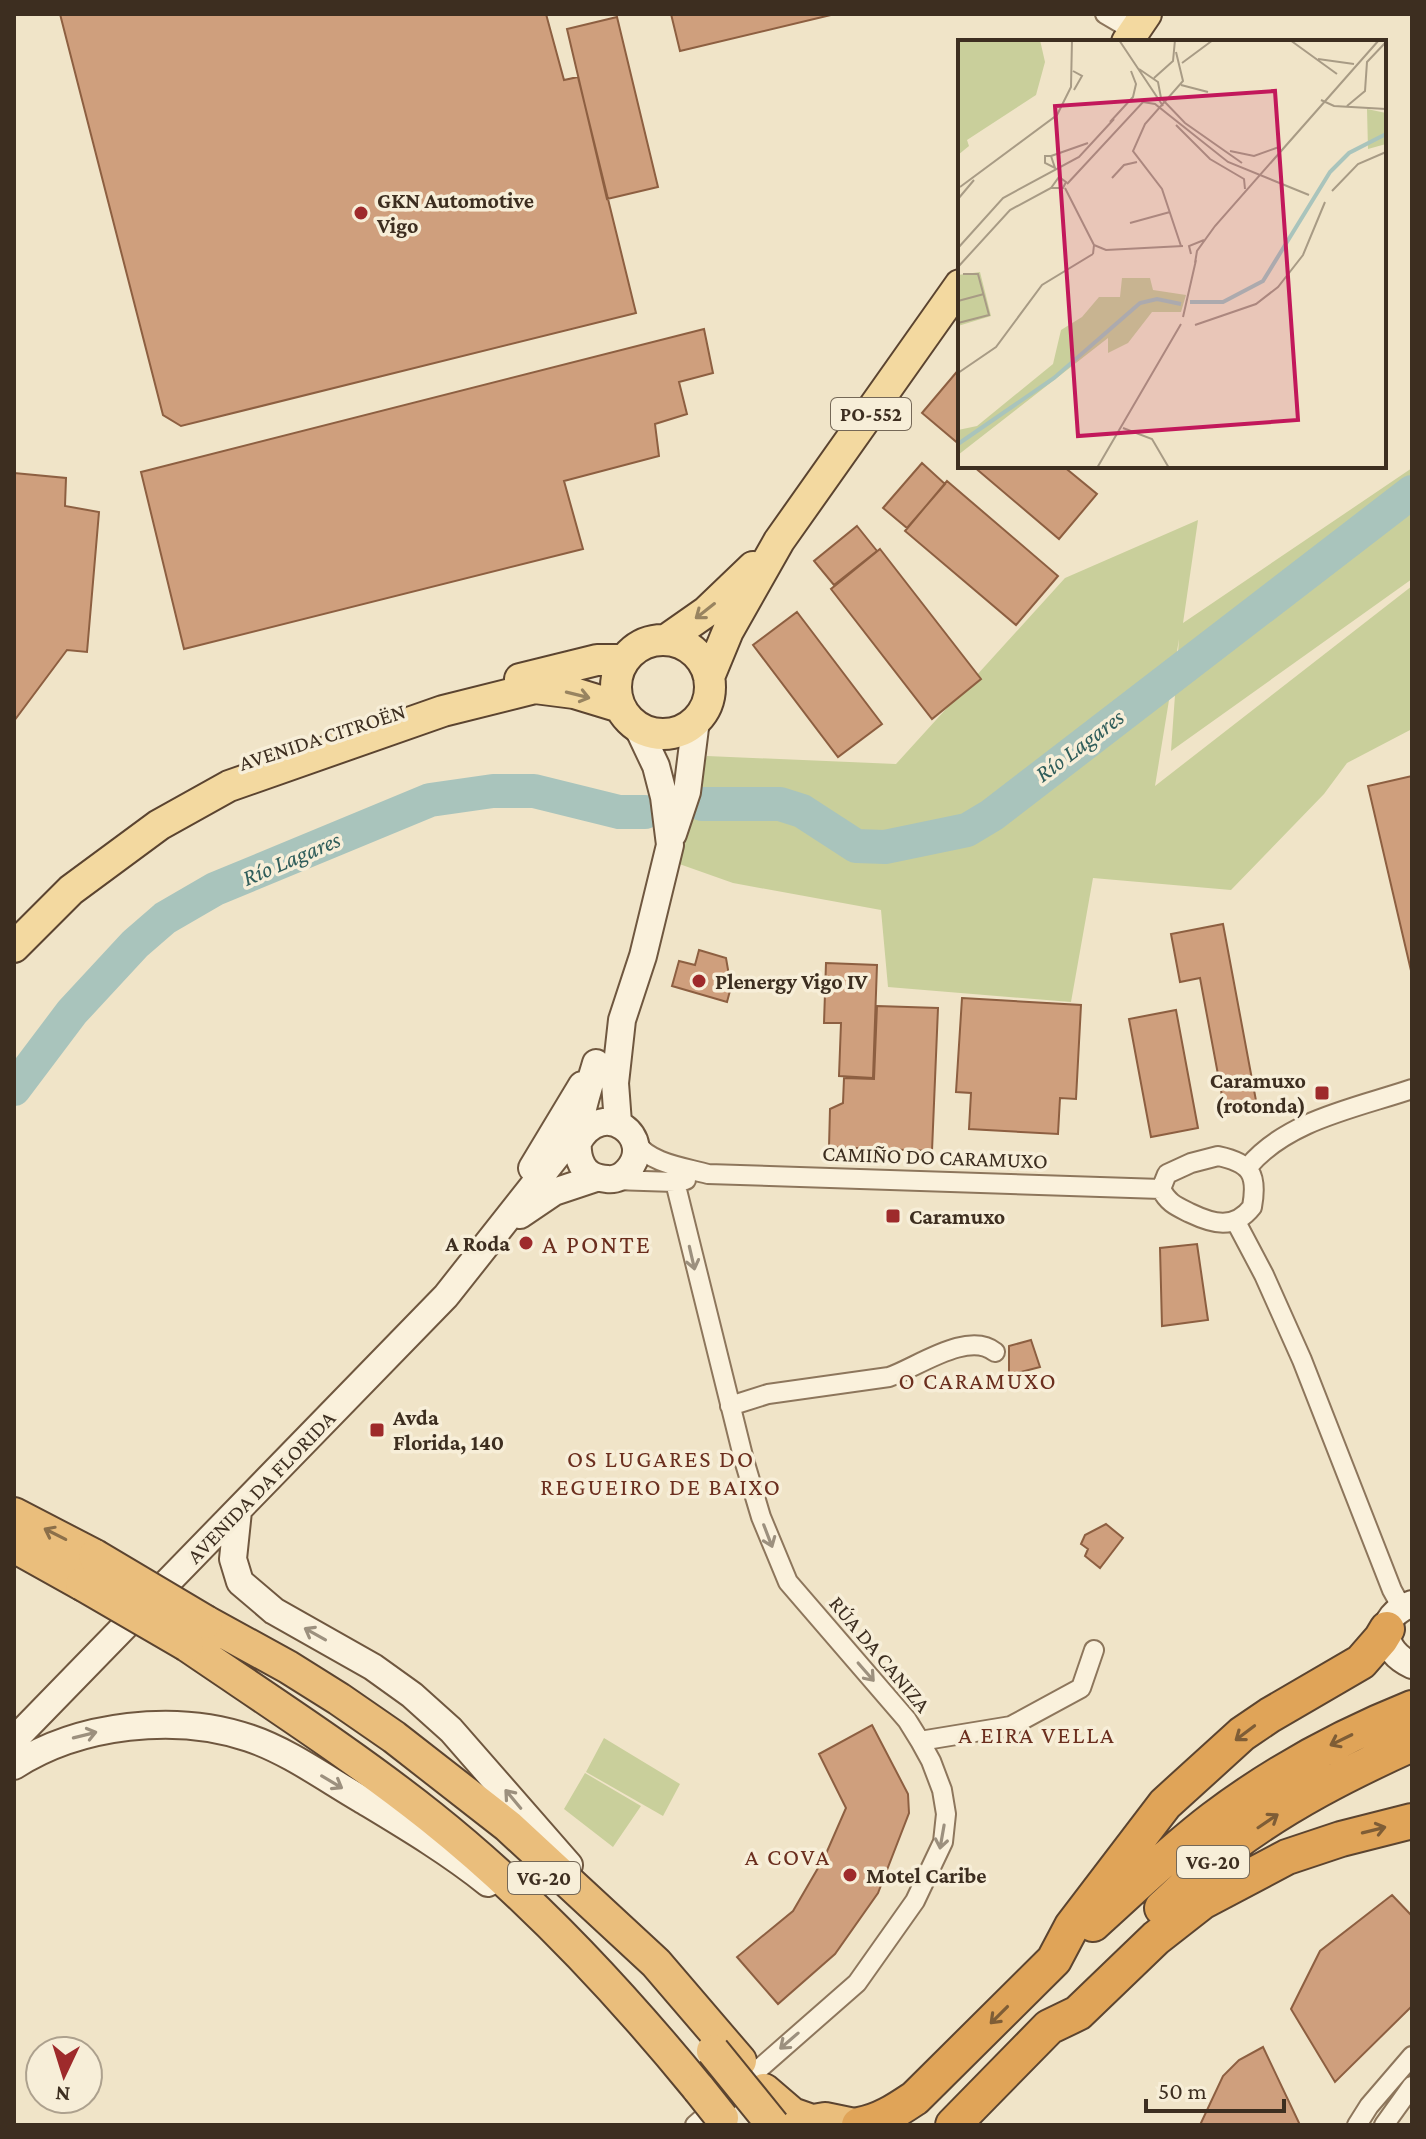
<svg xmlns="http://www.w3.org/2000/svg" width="1426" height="2139" viewBox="0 0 1426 2139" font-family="'Crimson Pro',serif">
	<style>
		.green { fill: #c9cf9b }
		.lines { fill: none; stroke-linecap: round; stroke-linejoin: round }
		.river { stroke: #a9c4bc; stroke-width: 34 }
		.building { fill: #cf9f7d; stroke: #8d5f41; stroke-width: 2 }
		.minor-casing { stroke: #8d765c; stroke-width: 22 }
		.secondary-casing { stroke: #6f573f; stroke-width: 30 }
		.primary-casing { stroke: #5b4430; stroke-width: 34 }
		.trunk-casing { stroke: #5b4430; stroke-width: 36 }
		.motorway-casing { stroke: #5b4430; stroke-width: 38 }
		.minor { stroke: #faf1dc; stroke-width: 18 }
		.secondary { stroke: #faf1dc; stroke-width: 26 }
		.primary { stroke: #f3d9a0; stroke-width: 30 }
		.trunk { stroke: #eabe7c; stroke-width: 32 }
		.motorway { stroke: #e0a458; stroke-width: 34 }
		.trunk-bridge-casing { stroke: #5b4430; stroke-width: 36; stroke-linecap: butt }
		.trunk-bridge { stroke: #eabe7c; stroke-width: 32 }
		.oneway { stroke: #988460 }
		.oneway2 { stroke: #9c907e }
		.oneway3 { stroke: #8b6f49 }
		.oneway4 { stroke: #7e5d36 }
		.poi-dot { fill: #9e2a2b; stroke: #f7eed8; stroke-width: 3 }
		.labels { text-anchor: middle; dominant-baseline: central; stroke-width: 7; stroke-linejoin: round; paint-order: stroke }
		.shield { fill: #f7eed8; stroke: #756857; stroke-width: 2 }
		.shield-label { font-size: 20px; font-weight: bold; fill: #3d2e20 }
		.poi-label { font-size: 22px; font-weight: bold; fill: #3d2e20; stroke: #f7eed8; text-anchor: start }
		.street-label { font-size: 22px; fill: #3d2e20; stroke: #f7eed8 }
		.water-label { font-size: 24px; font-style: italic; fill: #2f5d5a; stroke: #f7eed8 }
		.neighbourhood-label { font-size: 24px; letter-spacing: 2px; fill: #6b2e1e; stroke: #f7eed8 }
		.quarter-label { font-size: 26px; letter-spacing: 2px; fill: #6b2e1e; stroke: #f7eed8 }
		.inset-river { fill: none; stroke: #a9c4bc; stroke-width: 4 }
		.inset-road { fill: none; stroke: #a89b85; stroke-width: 2 }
		.view { fill: #c2185b; fill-opacity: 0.15; stroke: #c2185b; stroke-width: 4 }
		.inset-edge { fill: none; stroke: #3d2e20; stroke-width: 4 }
	</style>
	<rect width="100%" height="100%" fill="#f0e4c8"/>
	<path class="green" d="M 1412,468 L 1412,579 L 1171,751 L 1179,639 L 1155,786 L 1412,586 L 1412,729 L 1347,763 L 1324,794 L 1231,890 L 1093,878 L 1071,1002 L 888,987 L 881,910 L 733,883 L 668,860 L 707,756 L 896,764 L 1065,578 L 1198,520 L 1183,623 Z
		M 604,1738 L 680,1784 L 663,1816 L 586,1772 Z
		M 585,1773 L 641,1806 L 613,1847 L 564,1809 Z"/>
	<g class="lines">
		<path class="river" d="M 702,804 L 780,804 L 802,811 L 856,846 L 885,847 L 967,830 L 992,815 L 1412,492
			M 14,1089 L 72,1012 L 135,944 L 165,918 L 215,889 L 430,800 L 493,791 L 534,791 L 619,812 L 645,812"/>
	</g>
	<path class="building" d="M 60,14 L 546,14 L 564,80 L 578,77 L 636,313 L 181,426 L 163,415 Z
		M 671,14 L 835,14 L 680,51 Z
		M 617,17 L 658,187 L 607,199 L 567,29 Z
		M 704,329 L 713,373 L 679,382 L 687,414 L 655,424 L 659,456 L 564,481 L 583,549 L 184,649 L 141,472 Z
		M 960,368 L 960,445 L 922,413 Z
		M 922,463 L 945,484 L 907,528 L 883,508 Z
		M 973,466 L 1063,466 L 1097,494 L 1059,539 Z
		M 14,473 L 66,478 L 65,506 L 99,512 L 87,652 L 67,650 L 14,721 Z
		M 947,481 L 1058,576 L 1016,625 L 905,531 Z
		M 857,526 L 877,551 L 834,585 L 814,561 Z
		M 880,549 L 981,679 L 932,719 L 831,589 Z
		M 797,612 L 882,724 L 838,757 L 753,645 Z
		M 1412,776 L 1412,975 L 1368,786 Z
		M 1223,924 L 1257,1106 L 1225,1112 L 1200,978 L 1180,982 L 1171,934 Z
		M 699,950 L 726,958 L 731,987 L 727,1002 L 672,986 L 679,961 L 695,965 Z
		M 826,963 L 877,965 L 873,1078 L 839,1076 L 841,1023 L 824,1023 Z
		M 962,998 L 1081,1005 L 1076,1099 L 1060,1098 L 1058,1134 L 969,1129 L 971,1093 L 956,1092 Z
		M 877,1006 L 938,1008 L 932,1151 L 829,1147 L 830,1109 L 843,1103 L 844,1078 L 874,1079 Z
		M 1176,1010 L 1198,1128 L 1151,1137 L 1129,1019 Z
		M 1197,1244 L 1208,1320 L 1162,1326 L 1160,1248 Z
		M 1031,1340 L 1040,1367 L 1009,1375 L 1009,1346 Z
		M 1106,1524 L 1123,1538 L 1100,1568 L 1085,1556 L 1088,1549 L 1081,1544 L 1085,1535 Z
		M 872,1725 L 908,1794 L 909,1813 L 878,1893 L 835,1954 L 778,2004 L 737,1957 L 793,1911 L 825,1856 L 846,1808 L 819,1754 Z
		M 1392,1895 L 1412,1916 L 1412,2006 L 1335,2082 L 1291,2009 L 1320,1951 Z
		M 1263,2047 L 1300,2125 L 1200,2125 L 1223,2076 L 1239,2060 Z"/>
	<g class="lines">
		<g class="minor-casing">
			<path id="minor" d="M 1105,14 L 1134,31
				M 635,1142 C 651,1164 683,1167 708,1174 L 1161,1189
				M 1218,1156 C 1251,1163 1258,1174 1252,1207 C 1234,1230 1213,1224 1190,1213 C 1176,1206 1168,1203 1161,1189 L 1167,1174 L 1191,1163 Z
				M 1248,1167 C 1287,1120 1356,1108 1412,1089
				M 613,1180 L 675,1182 L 686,1180
				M 675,1182 L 744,1460 L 761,1517 L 788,1582 L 907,1720 L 920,1741 L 931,1761 L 942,1790 L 946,1814 L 943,1842 L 915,1901 L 857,1983 L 695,2125
				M 1236,1222 L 1264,1275 L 1302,1360 L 1392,1590 L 1402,1608
				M 730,1406 L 768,1394 L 889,1377 C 916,1368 968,1330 995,1352
				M 920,1741 L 1011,1726 L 1081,1688 L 1094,1650
				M 1357,2125 L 1369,2106 L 1412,2056
				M 1384,2125 L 1412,2086"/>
		</g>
		<g class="secondary-casing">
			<path id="secondary" d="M 673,834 L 687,792 L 696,720
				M 618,1123 L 615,1083 L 622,1020 L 643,956 L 670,845 L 664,797 L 656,766 L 637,726
				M 578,1142 C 604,1096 656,1139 628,1170 C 622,1177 615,1180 607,1179 C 596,1178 587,1175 582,1165 C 569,1141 589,1088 596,1063
				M 532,1168 L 582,1085
				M 520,1215 L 554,1192 L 596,1178
				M 238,1511 L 233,1559 L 240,1582 L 274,1611 L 373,1667 L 412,1695 L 451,1730 L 569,1865
				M 1412,1604 C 1376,1616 1380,1651 1412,1665
				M 14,1740 L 446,1296 L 559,1153 L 578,1142
				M 14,1766 C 79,1724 176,1713 249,1738 C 288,1751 325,1778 361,1799 C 404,1825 448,1851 488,1883"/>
		</g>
		<g class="primary-casing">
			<path id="primary" d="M 1127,42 L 1146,14
				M 666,640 L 706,612 L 753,567
				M616 687a47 47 0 1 1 94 0a47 47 0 1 1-94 0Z
				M 709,677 L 728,631 L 779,541 L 960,285
				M 520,679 L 597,660 L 624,660
				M 14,947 L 71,890 L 159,825 L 229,786 L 443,711 L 535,688 L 574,693 L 620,707"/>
		</g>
		<g class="trunk-casing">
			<path id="trunk" d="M 14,1514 L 95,1556
				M 14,1546 L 82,1584
				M 206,1622 L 288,1667 L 339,1699 L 394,1737 L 508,1826 L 656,1963 L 740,2061
				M 187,1645 C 269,1701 353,1755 431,1817 C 530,1896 619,1991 699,2089
				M 764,2090 L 792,2114 L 809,2120
				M 790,2125 L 825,2119 L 854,2125"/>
		</g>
		<g class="motorway-casing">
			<path id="motorway" d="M 1162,1908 C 1185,1888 1206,1864 1231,1846 C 1287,1804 1348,1773 1412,1744
				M 1093,1924 C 1132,1889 1171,1851 1213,1819 C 1274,1773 1342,1736 1412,1708
				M 859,2125 C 881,2121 897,2110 915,2098 L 1054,1960 L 1072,1926 L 1165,1804 L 1242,1734 L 1270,1715 L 1361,1662 L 1381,1639 L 1387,1629
				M 953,2125 L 1049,2027 L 1078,2013 L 1156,1938 L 1202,1902 L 1287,1857 L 1341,1839 L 1412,1821"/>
		</g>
		<use href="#minor" class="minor"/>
		<use href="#secondary" class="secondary"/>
		<use href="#primary" class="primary"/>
		<use href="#trunk" class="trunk"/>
		<use href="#motorway" class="motorway"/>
		<g class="trunk-bridge-casing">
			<path id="trunk-bridge" d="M 95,1556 L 206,1622
				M 82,1584 L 187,1645
				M 713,2051 L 773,2125
				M 699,2089 L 722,2118"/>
		</g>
		<use href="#trunk-bridge" class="trunk-bridge"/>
	</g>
	<defs><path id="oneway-shaft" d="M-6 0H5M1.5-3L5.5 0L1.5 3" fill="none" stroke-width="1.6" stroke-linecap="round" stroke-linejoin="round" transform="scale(2)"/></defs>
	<g class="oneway">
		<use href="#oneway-shaft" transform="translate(705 611) rotate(142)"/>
		<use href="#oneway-shaft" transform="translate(578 695) rotate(14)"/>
	</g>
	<g class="oneway2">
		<use href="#oneway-shaft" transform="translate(692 1258) rotate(77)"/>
		<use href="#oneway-shaft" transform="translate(768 1536) rotate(69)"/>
		<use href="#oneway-shaft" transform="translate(315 1634) rotate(-151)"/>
		<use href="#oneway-shaft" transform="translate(866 1672) rotate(49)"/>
		<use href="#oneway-shaft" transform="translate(85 1735) rotate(-14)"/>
		<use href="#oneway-shaft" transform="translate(332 1782) rotate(31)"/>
		<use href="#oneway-shaft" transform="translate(513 1799) rotate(-130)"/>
		<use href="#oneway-shaft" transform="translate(942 1837) rotate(100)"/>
		<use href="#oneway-shaft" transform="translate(789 2041) rotate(139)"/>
	</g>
	<use class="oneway3" href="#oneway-shaft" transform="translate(55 1534) rotate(-153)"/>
	<g class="oneway4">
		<use href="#oneway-shaft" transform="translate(1245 1733) rotate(143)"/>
		<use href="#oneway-shaft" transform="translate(1341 1740) rotate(154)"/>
		<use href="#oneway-shaft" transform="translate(1268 1821) rotate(-34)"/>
		<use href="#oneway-shaft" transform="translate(1374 1830) rotate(-14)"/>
		<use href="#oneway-shaft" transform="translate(999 2015) rotate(135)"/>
	</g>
	<g class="poi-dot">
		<circle cx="361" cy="213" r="8"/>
		<circle cx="699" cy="981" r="8"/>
		<rect x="1314" y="1085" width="16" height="16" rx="4"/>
		<rect x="885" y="1208" width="16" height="16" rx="4"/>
		<circle cx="526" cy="1243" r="8"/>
		<rect x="369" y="1422" width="16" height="16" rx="4"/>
		<circle cx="850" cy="1875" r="8"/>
	</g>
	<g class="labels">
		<g class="shield">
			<rect x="831" y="398" width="80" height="32" rx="6"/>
			<rect x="1177" y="1846" width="72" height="32" rx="6"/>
			<rect x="508" y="1862" width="72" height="32" rx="6"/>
		</g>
		<g class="shield-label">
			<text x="871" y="414">PO-552</text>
			<text x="1213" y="1862">VG-20</text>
			<text x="544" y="1878">VG-20</text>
		</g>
		<g class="poi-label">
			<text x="377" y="200">GKN Automotive<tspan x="377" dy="25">Vigo</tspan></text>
			<text x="715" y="981">Plenergy Vigo IV</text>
			<text x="1306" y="1080" text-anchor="end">Caramuxo<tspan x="1306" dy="25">(rotonda)</tspan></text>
			<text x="909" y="1216">Caramuxo</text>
			<text x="510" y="1243" text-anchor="end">A Roda</text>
			<text x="393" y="1417">Avda<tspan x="393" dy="25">Florida, 140</tspan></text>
			<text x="866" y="1875">Motel Caribe</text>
		</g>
		<g class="street-label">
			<text transform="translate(322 737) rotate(-18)">AVENIDA CITROËN</text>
			<text transform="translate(935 1157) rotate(2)">CAMIÑO DO CARAMUXO</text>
			<text transform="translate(261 1487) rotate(-46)">AVENIDA DA FLORIDA</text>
			<text transform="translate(880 1654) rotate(50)">RÚA DA CANIZA</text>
		</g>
		<g class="water-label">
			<text transform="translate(1079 745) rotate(-37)">Río Lagares</text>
			<text transform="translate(291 858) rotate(-23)">Río Lagares</text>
		</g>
		<g class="neighbourhood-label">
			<text x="978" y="1380">O CARAMUXO</text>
			<text x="661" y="1458">OS LUGARES DO<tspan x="661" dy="28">REGUEIRO DE BAIXO</tspan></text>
			<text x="1037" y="1734">A EIRA VELLA</text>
			<text x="788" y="1856">A COVA</text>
		</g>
		<g class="quarter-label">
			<text x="597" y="1244">A PONTE</text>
		</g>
	</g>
	<g transform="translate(958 40)">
		<rect width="428" height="428" fill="#f0e4c8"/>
		<path d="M 0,0 L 82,0 L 87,22 L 78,55 L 9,100 L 11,106 L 0,115 ZM 409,69 L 428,73 L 428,104 L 410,109 ZM 22,232 L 33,276 L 0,286 L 0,235 ZM 164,238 L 192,238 L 195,250 L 228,255 L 223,272 L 194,272 L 170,303 L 150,313 L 150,298 L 0,415 L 0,390 L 19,386 L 95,324 L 103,290 L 124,277 L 141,257 L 162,257 Z" fill="#c9cf9b"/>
		<path class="inset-river" d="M 232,262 L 265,262 L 305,241 L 372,132 L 391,113 L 428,94M 0,404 L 96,338 L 182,263 L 199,259 L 223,264"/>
		<path class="inset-road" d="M 161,0 L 205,66M 332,0 L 379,34M 218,12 L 225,41 L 187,84 L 175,111 L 204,149 L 223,206M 360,19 L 396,24M 224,23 L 255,0M 181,29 L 200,42 L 203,58 L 227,83 L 284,123M 115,31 L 124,36 L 116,50M 196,38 L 215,21 L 217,0M 223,45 L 250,52M 363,60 L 376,66 L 428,69M 389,66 L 407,51 L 409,22 L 428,2M 152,82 L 175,57 L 178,44 L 173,31M 218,85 L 252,119 L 286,139 L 287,149M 272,111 L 296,116 L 321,107M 87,116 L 93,116 L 97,128 L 87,123 ZM 93,116 L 130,103M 154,138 L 166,125 L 179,122M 109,144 L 185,62 L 197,64 L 270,122 L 351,155M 2,147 L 99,75 L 113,47 L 114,0M 107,148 L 136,205 L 135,214M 374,151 L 400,124 L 428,112M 0,159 L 16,140M 172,183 L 212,172M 136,205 L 148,210 L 225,206M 0,208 L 45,158 L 121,117 L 156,79M 233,214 L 231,206 L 246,200M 237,223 L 239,211 L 257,186 L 421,0M 0,227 L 52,170 L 93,148 L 101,137 L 108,142 L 105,148 L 93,148M 0,261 L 26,254M 225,277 L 238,220M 0,283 L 31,275 L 20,234 L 5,234M 237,285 L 298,264 L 320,247 L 345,215 L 367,162M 0,333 L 38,307 L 84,245 L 135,214M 165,388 L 194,399 L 211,428M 139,428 L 223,284"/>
		<path class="view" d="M 317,51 L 340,380 L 120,396 L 97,66 Z"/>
		<rect width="428" height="428" class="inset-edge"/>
	</g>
	<rect width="1426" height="2139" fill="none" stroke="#3d2e20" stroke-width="32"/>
	<g transform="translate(64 2075) rotate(184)"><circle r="38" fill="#f7eed8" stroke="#ada18e" stroke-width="2"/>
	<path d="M0-6L14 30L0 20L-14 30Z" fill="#9e2a2b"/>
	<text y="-12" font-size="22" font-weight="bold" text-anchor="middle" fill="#3d2e20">N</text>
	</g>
	<path d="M1146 2099v12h138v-12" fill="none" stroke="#3d2e20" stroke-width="4"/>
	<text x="1158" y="2099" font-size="24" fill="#3d2e20" stroke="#f7eed8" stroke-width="6" paint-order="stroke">50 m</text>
</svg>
